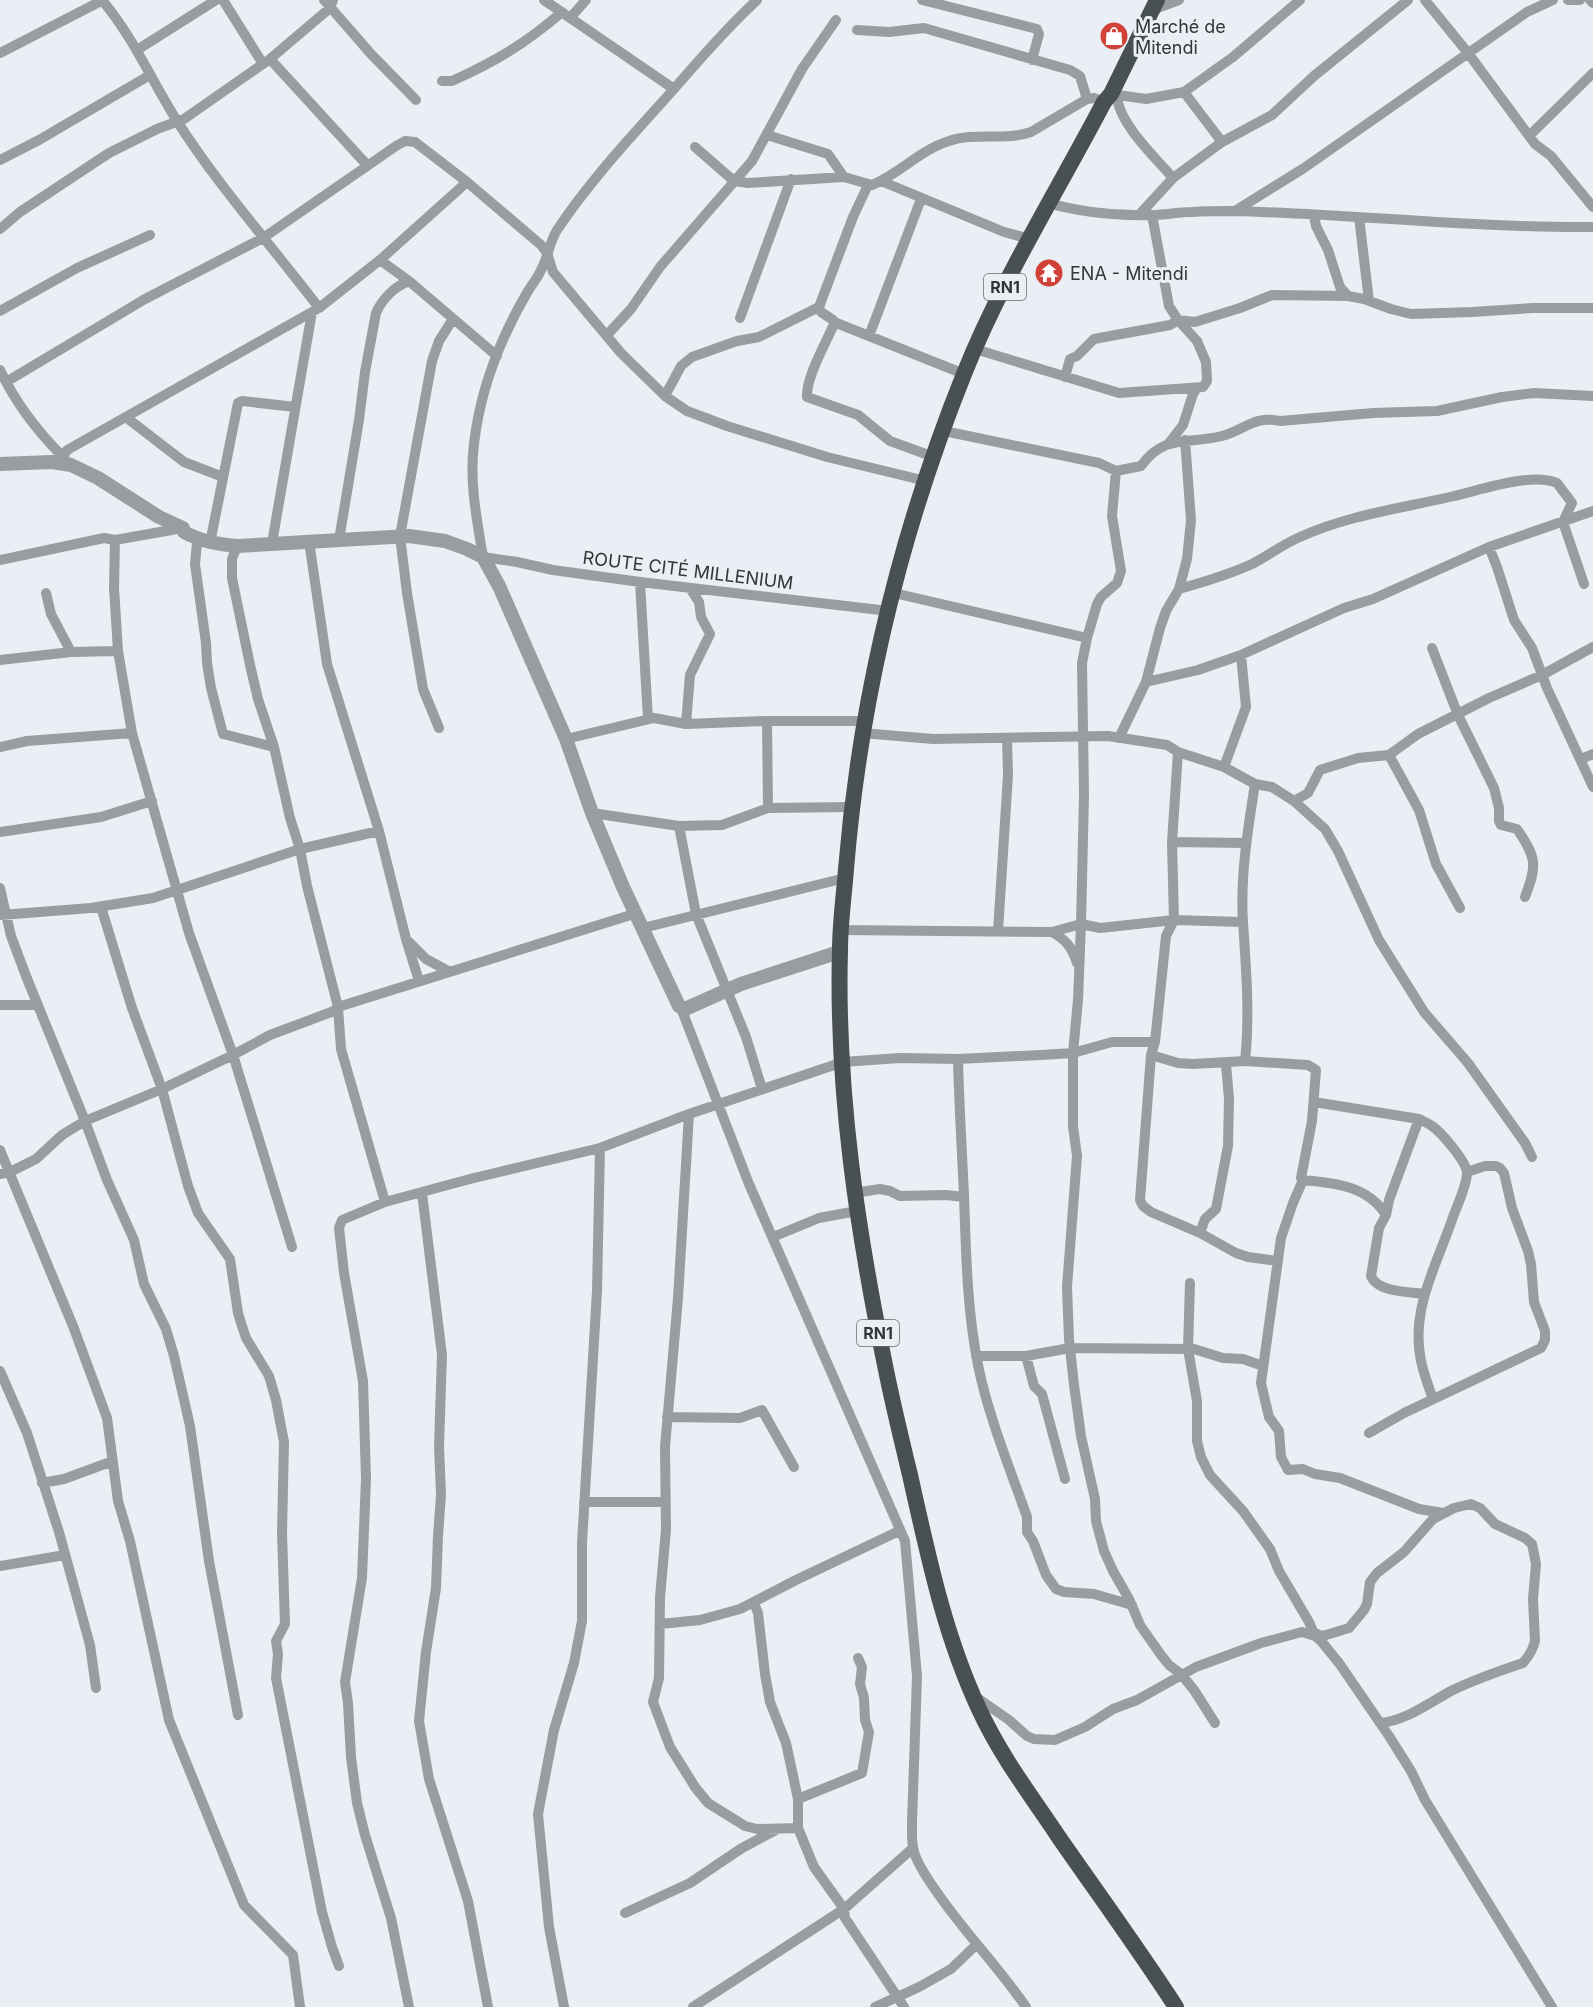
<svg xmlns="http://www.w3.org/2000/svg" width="1593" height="2007" viewBox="0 0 1593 2007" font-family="Inter,sans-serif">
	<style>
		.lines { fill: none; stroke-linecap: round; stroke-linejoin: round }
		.minor { stroke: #999d9f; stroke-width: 10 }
		.tertiary { stroke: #999d9f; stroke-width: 14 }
		.trunk { stroke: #495052; stroke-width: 16 }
		.labels { text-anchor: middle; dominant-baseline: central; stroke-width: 6; stroke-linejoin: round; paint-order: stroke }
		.shield { fill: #e9eff5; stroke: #6a6d71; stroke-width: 1.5 }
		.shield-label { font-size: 16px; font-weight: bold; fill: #333538 }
		.poi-label { font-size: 18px; fill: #333538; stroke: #e9eff5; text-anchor: start }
		.street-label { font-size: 18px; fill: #333538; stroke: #e9eff5 }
	</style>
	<rect width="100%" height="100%" fill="#e9eff5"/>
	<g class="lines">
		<path class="minor" d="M 102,0 C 133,37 152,81 177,121 C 219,187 272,246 319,308
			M 223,0 L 263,64
			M 324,0 L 371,54 L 416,100
			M 544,0 L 674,89
			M 757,0 C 727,28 700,59 673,90 C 633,135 591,179 557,230 C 549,243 548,258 540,272 C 537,279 532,284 528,291 C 501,337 480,391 474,444 C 469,482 477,520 483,557 L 517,562 L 553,570 L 640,582 L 889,611
			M 922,0 L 1037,29 L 1039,34 L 1032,60
			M 1425,0 L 1468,53 L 1535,144 L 1551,156 L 1593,207
			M 1568,0 L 1580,0
			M 1590,0 L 1593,3
			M 1152,10 L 1179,0
			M 570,18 L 586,0
			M 857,30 L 889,32 L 924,28 L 1070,70 L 1080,76 L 1087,99
			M 137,50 L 216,0
			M 0,53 L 103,0
			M 270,59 L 367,165
			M 442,81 L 452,81 C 496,61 525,44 562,12
			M 1184,92 L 1222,142
			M 1111,94 L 1146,99 L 1184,92 L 1233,57 L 1300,0
			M 1119,96 L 1117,98 C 1121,126 1155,157 1173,178
			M 767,135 L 828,154 L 844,177
			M 1529,136 L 1593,73
			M 695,147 L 734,181 L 748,183 L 844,177 L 872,185 C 899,174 920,150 949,141 C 975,132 1006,141 1031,132 L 1087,99 L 1094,98 L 1104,102
			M 0,160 L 39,140 L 150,75
			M 881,181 L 1004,232 L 1030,239
			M 868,185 L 853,217 L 819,307 L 821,312 L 833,320 L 834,324 C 826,343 806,377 807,397 L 858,415 L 890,441 L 934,457
			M 1048,203 C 1083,213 1116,216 1152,215 C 1165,215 1179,212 1192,212 C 1206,211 1220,211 1233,211 C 1354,214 1473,228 1593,227
			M 1235,211 L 1304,168 L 1527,12 L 1553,0
			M 1140,214 L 1173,178 L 1222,142 L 1272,115 L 1314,76 L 1408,0
			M 1314,215 L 1316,226 L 1328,250 L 1340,287 L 1348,296 L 1364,299 L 1391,309 L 1411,314 L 1472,312 L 1533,308 L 1593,308
			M 1359,217 L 1369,301
			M 0,229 L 20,212 L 109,153 L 157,129 L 184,119 L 270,59 L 330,8 L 333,0
			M 380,260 L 409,281 L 497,356
			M 0,311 L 77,268 L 150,235
			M 740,318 L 791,179
			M 834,322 L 964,374
			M 607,335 L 631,309 L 660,267 L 752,161 L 802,69 L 836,20
			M 869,336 L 921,199
			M 975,349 L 1119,393 L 1203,387 L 1207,381 L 1206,362 L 1197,341 L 1178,320 L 1169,306 L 1152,215
			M 0,370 C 16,404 36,430 63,457
			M 1065,377 L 1070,359 L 1077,356 L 1094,339 L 1170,325 L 1178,320 L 1195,322 L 1240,308 L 1272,295 L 1348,296
			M 6,382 L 145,299 L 263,238 L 396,146 L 405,141 L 415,142 L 467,182 L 541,245 L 547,253 L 553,272 L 621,353 L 665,396 L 687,411 L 727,426 L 827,457 L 926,481
			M 665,396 L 681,366 L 692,357 L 737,341 L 759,337 L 819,307
			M 127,418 L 184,462 L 223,477
			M 944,431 L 1099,463 L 1116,471 L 1141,466 C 1165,433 1188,445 1222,436 C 1244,430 1255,415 1280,421 L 1373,413 L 1437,411 L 1502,397 L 1534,393 L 1593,396
			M 1169,443 L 1183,425 L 1193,394 L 1197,388
			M 63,463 L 65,452 L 69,449 L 319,308 L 380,260 L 467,182
			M 1116,471 L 1112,516 L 1121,571 L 1117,583 L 1101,597 L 1097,604 L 1087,638 L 1082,663 L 1084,795 L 1081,924 L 1078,1000 L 1073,1053 L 1073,1126 L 1077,1156 L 1067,1287 L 1069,1339 L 1074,1385 L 1081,1436 L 1095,1499 L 1096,1521 L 1104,1551 L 1113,1571 L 1129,1599 L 1140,1625 L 1161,1655 L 1169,1665 L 1181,1674 L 1194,1690 L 1215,1723
			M 115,540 L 114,588 L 118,651 L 132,733 L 189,933 L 233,1055 L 292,1247
			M 339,540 L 359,420 L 365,372 L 376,313 C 382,299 394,287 409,281
			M 202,541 L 197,543 L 195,564 L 206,643 L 207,663 L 211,688 L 223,734 L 274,747
			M 309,541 L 327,664 L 379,831 L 406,939 L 419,981
			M 210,543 L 238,403 L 242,401 L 295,407
			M 272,543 L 312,312
			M 237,546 L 232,559 L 232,578 L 250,665 L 258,699 L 274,747 L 290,818 L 300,849 L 307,886 L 338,1007 L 341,1049 L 385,1202
			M 1489,547 L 1497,567 L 1514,620 L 1532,648 L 1547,688 L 1593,787
			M 0,560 L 104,538 L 115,540 L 183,528
			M 640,582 L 648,719
			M 1179,589 C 1204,582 1228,575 1252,564 C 1268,556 1283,544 1300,537 C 1348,515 1403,508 1454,496 C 1481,490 1531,472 1557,483 L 1572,503 L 1563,522 L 1584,584
			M 46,593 L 51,614 L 71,652
			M 894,593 L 1087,638
			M 1432,648 L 1458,715 L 1494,788 L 1499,808 L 1499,821 L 1501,825 L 1517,829 C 1537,858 1537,866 1525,897
			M 0,660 L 71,652 L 118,651
			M 1146,682 L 1198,670 L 1241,655 L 1344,608 L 1373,599 L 1489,547 L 1593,511
			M 767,721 L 768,808
			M 686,724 L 690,675 L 710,634 L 701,617 L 699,602 L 690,588
			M 439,728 L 423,689 L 407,593 L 400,536 L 432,361 L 439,341 L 453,319
			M 862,733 L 933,739 L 1108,736 L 1167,745 L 1178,752 L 1224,767 L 1255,784 L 1272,787 L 1294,801 L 1325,829 L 1338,851 L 1379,940 L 1424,1012 L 1468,1063 L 1525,1143 L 1532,1157
			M 1119,738 L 1146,682 L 1160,628 L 1166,611 L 1179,589 L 1187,559 L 1191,520 L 1185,440
			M 566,739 L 654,718 L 686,724 L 767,721 L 864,721
			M 0,747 L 27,741 L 132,733
			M 1178,752 L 1172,842 L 1174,920 L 1166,936 L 1155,1042 L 1151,1055 L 1140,1200 L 1143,1206 L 1151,1212 L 1200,1233 L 1236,1253 L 1248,1257 L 1277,1261
			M 1389,755 L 1419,810 L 1436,864 L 1460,908
			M 1581,759 L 1593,754
			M 1224,767 L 1246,707 L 1241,655
			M 1294,801 L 1308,793 L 1320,770 L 1358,758 L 1389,755 L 1418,734 L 1489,698 L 1542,675 L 1593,647
			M 592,813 L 679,826 L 722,825 L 768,808 L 852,807
			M 679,826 L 696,914 L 746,1037 L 762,1089
			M 0,832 L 101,817 L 152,801
			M 1172,842 L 1246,843
			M 0,888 L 11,936 L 26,976 L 85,1121 L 107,1180 L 134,1240 L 144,1284 L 166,1329 L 174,1356 L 190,1426 L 209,1561 L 238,1715
			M 101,907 L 132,1008 L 162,1089 L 188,1186 L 198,1213 L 230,1259 L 238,1313 L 242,1326 L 246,1338 L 269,1376 L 276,1400 L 284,1442 L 282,1533 L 285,1624 L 276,1641 L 278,1654 L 276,1678 L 322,1912 L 332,1947 L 339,1966
			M 1,915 L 91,908 L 153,898 L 300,849 L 379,831
			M 643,928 L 845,878
			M 840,930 L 1052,932 L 1081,924 L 1100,928 L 1174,920 L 1243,922
			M 998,931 L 1008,775 L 1007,738
			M 1052,932 C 1066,940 1072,947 1077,963
			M 409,942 L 426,959 L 450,972
			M 0,1005 L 38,1005
			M 681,1008 L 749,1184 L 905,1541 L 917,1676 L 912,1823 C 912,1834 911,1845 915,1855 C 921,1871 932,1885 941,1898 C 968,1936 1000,1969 1026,2007
			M 1151,1055 L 1178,1063 L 1193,1064 L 1245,1061 L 1308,1065 L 1316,1070 L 1312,1121 L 1301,1178 L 1303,1180 L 1293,1203 L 1281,1238 L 1261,1383 L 1269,1417 L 1279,1431 L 1281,1457 L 1288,1470 L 1303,1469 L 1315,1474 L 1340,1478 L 1419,1509 L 1443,1513
			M 958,1059 C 959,1104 962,1150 964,1196 C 966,1252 967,1310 978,1365 C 988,1415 1010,1469 1027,1517 L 1027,1532 L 1033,1541 L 1046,1575 L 1056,1589 L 1064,1592 L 1094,1594 L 1132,1605
			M 1245,1061 C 1250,1015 1246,968 1243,922 C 1240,877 1248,828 1255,784
			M 1314,1102 L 1419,1119 C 1423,1121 1428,1123 1432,1126 C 1441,1132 1467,1162 1467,1173 C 1467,1185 1457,1206 1453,1217 C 1438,1262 1412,1306 1420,1355 C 1422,1370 1428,1385 1433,1399
			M 689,1114 L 678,1298 L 665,1447 L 666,1530 L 660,1597 L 659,1678 L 653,1702 L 670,1747 L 695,1787 L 708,1803 L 745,1826 L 757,1829 L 798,1828
			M 1419,1119 L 1389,1200 L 1386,1215 L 1379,1228 L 1371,1276 C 1377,1292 1409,1292 1424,1294
			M 0,1150 L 73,1326 L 107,1418 L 118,1501 L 130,1541 L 169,1720 L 244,1905 L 293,1955 L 300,2007
			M 0,1174 L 10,1172 L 36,1159 L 62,1135 L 85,1121 L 162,1089 L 233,1055 L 270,1035 L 334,1011 L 338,1007 L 637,913
			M 1303,1180 C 1335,1183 1368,1186 1386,1215
			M 422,1193 L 442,1355 L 439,1446 L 441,1495 L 438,1536 L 436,1588 L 426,1652 L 419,1721 L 429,1779 L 468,1901 L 488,2007
			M 854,1193 L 880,1189 L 890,1191 L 900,1196 L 946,1195 L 964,1197
			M 1200,1233 L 1205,1219 L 1216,1209 L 1228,1146 L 1229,1099 L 1226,1064
			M 773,1237 L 819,1218 L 857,1211
			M 1190,1283 L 1188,1349 L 1197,1401 L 1197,1441 L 1201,1457 L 1210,1475 L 1243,1511 L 1270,1549 L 1279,1571 L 1309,1622 L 1315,1636
			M 976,1356 L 1026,1356 L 1070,1348 L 1194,1349 L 1223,1358 L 1243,1359 L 1263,1366
			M 1026,1356 L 1034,1386 L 1042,1394 L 1065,1479
			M 0,1371 L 27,1433 L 59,1532 L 90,1645 L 96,1688
			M 667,1417 L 740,1418 L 762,1410 L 794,1467
			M 1369,1433 L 1404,1413 L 1541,1348 L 1545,1340 L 1545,1331 L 1534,1302 L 1531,1264 L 1528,1251 L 1512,1208 L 1504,1173 L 1500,1168 L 1496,1166 L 1485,1166 L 1467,1172
			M 42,1483 L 64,1479 L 113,1461
			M 584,1502 L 664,1502
			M 0,1566 L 65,1555
			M 754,1603 L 758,1613 L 765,1674 L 770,1702 L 786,1743 L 798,1799 L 798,1828 L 814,1867 L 844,1909 L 845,1918 L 851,1927 L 904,2007
			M 660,1624 L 700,1620 L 740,1609 L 796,1580 L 899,1531
			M 1314,1632 L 1321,1636 L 1326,1635 L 1349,1628 L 1364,1610 L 1367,1604 L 1370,1582 L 1377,1573 L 1404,1552 L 1433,1519 L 1454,1508 L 1471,1504 L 1480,1508 L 1495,1524 L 1525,1538 L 1532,1544 L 1536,1564 L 1533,1599 L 1535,1641 C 1533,1650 1529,1656 1523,1663 C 1499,1671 1476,1679 1453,1690 C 1430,1702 1406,1721 1380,1723
			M 976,1697 L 1009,1720 L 1027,1736 L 1034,1739 L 1055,1740 L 1085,1727 L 1113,1709 L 1137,1700 L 1196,1667 L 1261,1643 L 1302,1632 L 1315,1636 L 1321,1641 L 1339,1663 L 1389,1736 L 1411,1771 L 1425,1800 L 1552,2007
			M 798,1799 L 862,1773 L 869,1732 L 865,1720 L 864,1698 L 860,1684 L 862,1667 L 858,1658
			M 625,1913 L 690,1883 L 742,1848 L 776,1830
			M 409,2007 L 391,1918 L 365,1835 L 357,1803 L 351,1757 L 348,1703 L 345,1682 L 362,1578 L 366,1479 L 363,1381 L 344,1273 L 339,1228 L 342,1220 L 385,1202 L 470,1179 L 600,1148 L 689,1114 L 843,1062 L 900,1058 L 958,1059 L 1041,1055 L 1073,1053 L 1112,1042 L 1155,1042
			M 564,2007 L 549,1927 L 538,1814 L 554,1730 L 574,1663 L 582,1621 L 582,1543 L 597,1291 L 600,1148
			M 693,2007 L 844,1909 L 913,1848
			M 875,2007 L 919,1987 L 951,1969 L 977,1944"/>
		<path class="tertiary" d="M 0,464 L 52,462 L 71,465 L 98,478 L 159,517 L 183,528 L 184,532 C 202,542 218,544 237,546 L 409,536 L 445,541 L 467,549 L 483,557 L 499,586 L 566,739 L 592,813 L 623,887 L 679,1006 L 685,1009 L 741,984 L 839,952"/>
		<path class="trunk" d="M 1157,0 L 1111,94 L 1104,102 C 1057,192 1002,279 964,374 C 901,531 860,700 846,869 C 844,896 840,923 840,950 C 836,1093 858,1235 887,1375 C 894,1409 902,1442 910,1475 C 928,1555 944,1634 979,1709 C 1000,1755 1032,1797 1060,1839 C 1099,1895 1139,1950 1176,2007"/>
	</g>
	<defs>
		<g id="shop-disc" transform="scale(1.5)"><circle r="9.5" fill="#d04238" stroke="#e9eff5"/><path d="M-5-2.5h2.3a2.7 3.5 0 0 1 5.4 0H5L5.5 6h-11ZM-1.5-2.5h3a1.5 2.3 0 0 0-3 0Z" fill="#fff"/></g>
		<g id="temple-disc" transform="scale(1.5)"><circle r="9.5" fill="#d04238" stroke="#e9eff5"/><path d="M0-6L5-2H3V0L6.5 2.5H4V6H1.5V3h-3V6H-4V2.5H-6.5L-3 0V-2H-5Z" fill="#fff"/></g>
	</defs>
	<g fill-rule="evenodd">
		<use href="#shop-disc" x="1114" y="36"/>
		<use href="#temple-disc" x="1049" y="273"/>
	</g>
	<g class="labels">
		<g class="shield">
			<rect x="984" y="274" width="42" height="26" rx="4.5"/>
			<rect x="857" y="1320" width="42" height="26" rx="4.5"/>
		</g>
		<g class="shield-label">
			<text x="1005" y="287">RN1</text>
			<text x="878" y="1333">RN1</text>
		</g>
		<g class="poi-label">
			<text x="1135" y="26">Marché de<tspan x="1135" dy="21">Mitendi</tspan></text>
			<text x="1070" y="273">ENA - Mitendi</text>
		</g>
		<g class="street-label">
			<text transform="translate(688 570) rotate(7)">ROUTE CITÉ MILLENIUM</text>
		</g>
	</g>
</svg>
